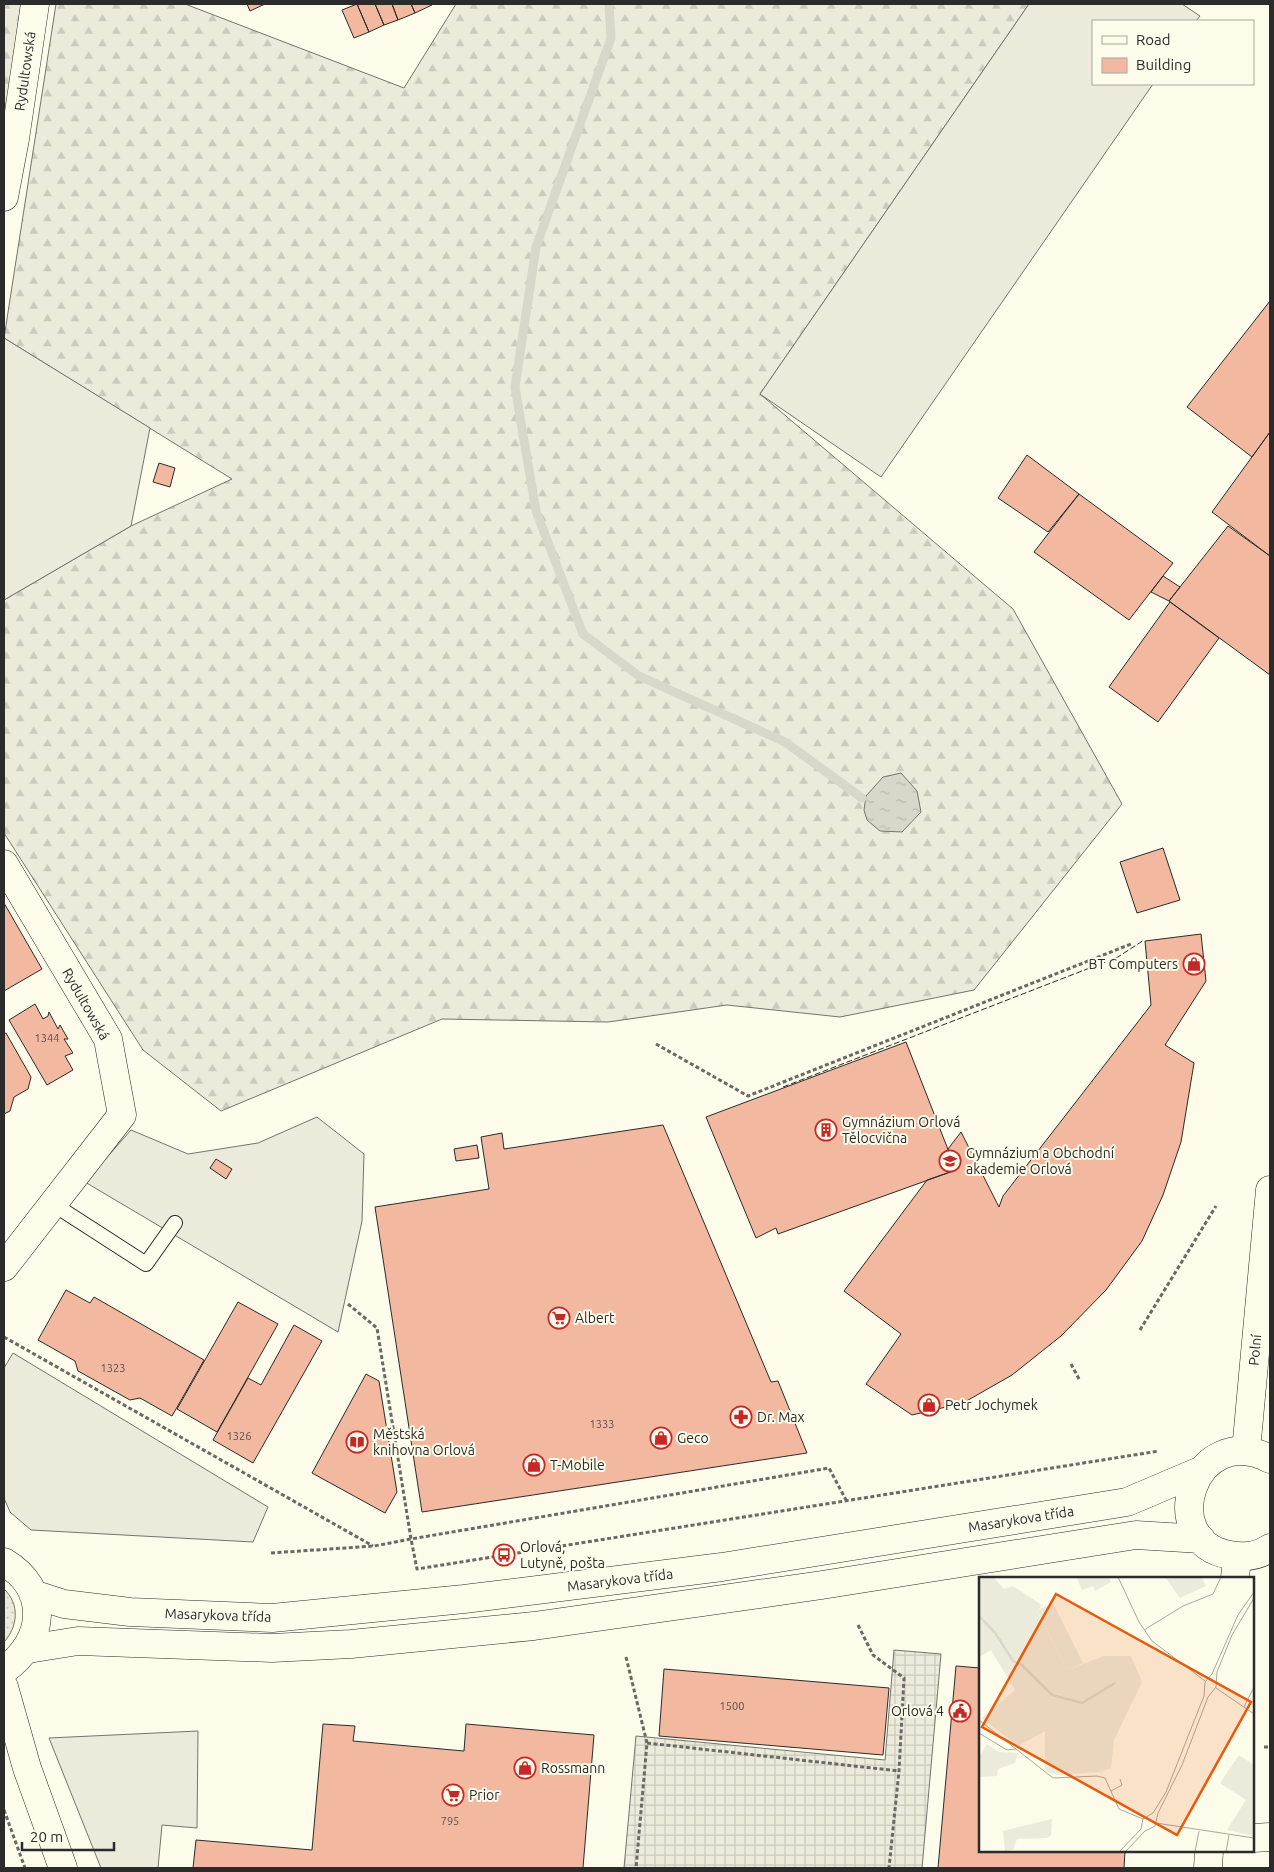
<svg xmlns="http://www.w3.org/2000/svg" width="1274" height="1872" viewBox="0 0 1274 1872" font-family="Ubuntu,sans-serif">
	<style>
		.grass { fill: url(#grass-dots); stroke: #74746e }
		.forest { fill: url(#forest-firs); stroke: #74746e }
		.pitch { fill: #ecebdb; stroke: #74746e }
		.parking { fill: #eceadb; stroke: #74746e }
		.plaza { fill: url(#plaza-grid); stroke: #74746e }
		.water { fill: url(#water-ripples); stroke: #74746e }
		.lines { fill: none; stroke-linecap: round; stroke-linejoin: round }
		.stream { stroke: #d8d7c9; stroke-width: 9 }
		.building { fill: #f2b8a0; stroke: #2b2b2b }
		.service-casing { stroke: #2b2b2b; stroke-width: 16 }
		.minor-casing { stroke: #2b2b2b; stroke-width: 29 }
		.tertiary-casing { stroke: #2b2b2b; stroke-width: 29 }
		.path { stroke: #6a6964; stroke-width: 3; stroke-dasharray: 4 2.5; stroke-linecap: butt }
		.service { stroke: #fdfbea; stroke-width: 14 }
		.minor { stroke: #fdfbea; stroke-width: 28 }
		.tertiary { stroke: #fdfbea; stroke-width: 28 }
		.fence { stroke: #2b2b2b; stroke-width: 1; stroke-dasharray: 6 2.5; stroke-linecap: butt }
		.labels { text-anchor: middle; dominant-baseline: central; stroke-width: 4; stroke-linejoin: round; paint-order: stroke }
		.number-label { font-size: 11px; fill: #5d4e48 }
		.street-label { font-size: 14px; fill: #2b2b2b; stroke: #fdfbea }
		.poi-label { font-size: 14px; fill: #2b2b2b; stroke: #fdfbea; text-anchor: start }
		.inset-river { fill: none; stroke: #d8d7c9; stroke-width: 2.5 }
		.inset-road { fill: none; stroke: #a9a89e; stroke-width: 1 }
		.view { fill: #e8590c; fill-opacity: 0.15; stroke: #e8590c; stroke-width: 2.5 }
		.inset-edge { fill: none; stroke: #2b2b2b; stroke-width: 2.5 }
	</style>
	<defs>
		<pattern id="grass-dots" width="8" height="8" patternUnits="userSpaceOnUse" patternTransform="scale(1.25)"><rect width="8" height="8" fill="#ecebdb"/><path d="M2 2h.1M6 6h.1" fill="none" stroke="#cbcabc" stroke-width="1.8" stroke-linecap="round"/></pattern>
		<pattern id="forest-firs" width="22" height="20" patternUnits="userSpaceOnUse" patternTransform="scale(1.25)"><rect width="22" height="20" fill="#ecebdb"/><path d="M5 1l3.5 6h-7zM16 11l3.5 6h-7z" fill="#cbcabc"/></pattern>
		<pattern id="plaza-grid" width="8" height="8" patternUnits="userSpaceOnUse" patternTransform="scale(1.25)"><rect width="8" height="8" fill="#eceadb"/><path d="M0 4h8M4 0v8" fill="none" stroke="#cbc9bc"/></pattern>
		<pattern id="water-ripples" width="26" height="14" patternUnits="userSpaceOnUse" patternTransform="scale(1.25)"><rect width="26" height="14" fill="#d8d7c9"/><path d="M2 4q2-2 4 0t4 0M15 11q2-2 4 0t4 0" fill="none" stroke="#bab9ad"/></pattern>
	</defs>
	<rect width="100%" height="100%" fill="#fdfbea"/>
	<path class="grass" d="M 4,1589 C 20,1604 18,1627 4,1642 Z"/>
	<path class="forest" d="M 4,4 L 21,4 L 4,129 Z
		M 56,4 L 185,4 L 404,88 L 456,4 L 1029,4 L 760,394 L 1013,609 L 1122,804 L 974,990 L 840,1017 L 727,1005 L 608,1022 L 442,1019 L 221,1111 L 143,1050 L 4,833 L 4,600 L 131,526 L 232,479 L 4,338 Z"/>
	<path class="pitch" d="M 1029,4 L 1182,4 L 1200,16 L 1196,21 L 1093,21 L 1093,84 L 1153,84 L 881,477 L 760,394 Z"/>
	<path class="parking" d="M 4,338 L 150,428 L 131,526 L 4,600 Z
		M 317,1117 L 364,1154 L 362,1221 L 338,1332 L 85,1182 L 131,1130 L 188,1154 L 258,1143 Z
		M 13,1353 L 268,1507 L 253,1542 L 31,1530 L 10,1512 L 4,1498 L 4,1368 Z
		M 198,1731 L 197,1828 L 162,1825 L 158,1868 L 101,1868 L 49,1738 Z"/>
	<path class="plaza" d="M 894,1650 L 941,1654 L 922,1868 L 624,1868 L 636,1736 L 885,1760 Z"/>
	<path class="water" d="M 901,773 L 917,791 L 921,812 L 902,832 L 880,831 L 867,820 L 864,810 L 866,796 L 883,777 Z"/>
	<g class="lines">
		<path class="stream" d="M 609,4 L 611,38 L 536,247 L 515,387 L 536,511 L 583,634 L 639,676 L 785,742 L 862,798"/>
	</g>
	<path class="building" d="M 247,4 L 265,4 L 250,11 Z
		M 357,4 L 375,4 L 384,25 L 369,32 Z
		M 357,4 L 369,32 L 354,38 L 342,10 Z
		M 375,4 L 392,4 L 398,20 L 384,25 Z
		M 392,4 L 411,4 L 415,13 L 398,20 Z
		M 411,4 L 432,4 L 432,5 L 415,13 Z
		M 1270,301 L 1270,432 L 1252,457 L 1187,407 Z
		M 1270,432 L 1270,556 L 1212,512 Z
		M 1027,455 L 1079,494 L 1048,532 L 998,498 Z
		M 159,463 L 175,468 L 170,487 L 153,482 Z
		M 1079,494 L 1173,563 L 1129,620 L 1034,552 Z
		M 1228,526 L 1270,556 L 1270,675 L 1169,601 Z
		M 1163,576 L 1180,587 L 1169,601 L 1151,592 Z
		M 1170,602 L 1219,638 L 1158,722 L 1109,687 Z
		M 1163,848 L 1180,900 L 1137,913 L 1120,862 Z
		M 4,903 L 42,969 L 4,991 Z
		M 1201,934 L 1206,981 L 1165,1045 L 1194,1063 L 1181,1142 L 1163,1195 L 1142,1241 L 1106,1290 L 1061,1336 L 1012,1375 L 963,1403 L 912,1415 L 866,1384 L 901,1334 L 844,1291 L 927,1180 L 956,1170 L 948,1149 L 961,1132 L 999,1207 L 1003,1196 L 1151,1005 L 1145,941 Z
		M 35,1004 L 43,1019 L 48,1016 L 49,1012 L 58,1029 L 60,1025 L 68,1039 L 64,1039 L 73,1053 L 65,1056 L 73,1070 L 47,1085 L 9,1020 Z
		M 6,1033 L 31,1077 L 28,1089 L 14,1097 L 10,1111 L 4,1114 L 4,1034 Z
		M 906,1042 L 956,1170 L 778,1234 L 776,1228 L 756,1238 L 706,1117 Z
		M 663,1125 L 771,1382 L 778,1381 L 807,1453 L 422,1512 L 375,1207 L 489,1189 L 481,1137 L 502,1133 L 504,1149 Z
		M 477,1145 L 479,1158 L 456,1161 L 454,1149 Z
		M 216,1159 L 232,1169 L 226,1179 L 210,1168 Z
		M 66,1290 L 90,1303 L 94,1297 L 204,1360 L 172,1416 L 140,1398 L 130,1400 L 78,1371 L 75,1361 L 38,1340 Z
		M 238,1302 L 278,1324 L 217,1432 L 177,1409 Z
		M 294,1325 L 322,1341 L 253,1463 L 213,1440 L 248,1378 L 261,1385 Z
		M 366,1374 L 379,1381 L 397,1492 L 385,1513 L 312,1473 Z
		M 956,1666 L 980,1668 L 980,1851 L 1125,1851 L 1124,1868 L 938,1868 Z
		M 664,1669 L 889,1688 L 883,1755 L 659,1736 Z
		M 323,1724 L 355,1726 L 353,1741 L 464,1751 L 466,1724 L 594,1735 L 583,1868 L 193,1868 L 196,1840 L 312,1850 Z"/>
	<g class="lines">
		<g class="service-casing">
			<path id="service" d="M 53,1204 L 146,1264 L 175,1223"/>
		</g>
		<g class="minor-casing">
			<path id="minor" d="M 4,197 L 15,139 L 35,4
				M 4,864 L 108,1039 L 122,1115 L 4,1267
				M 1246,1451 L 1270,1190
				M 1235,1578 L 1237,1557
				M 4,1687 L 27,1768 L 63,1868
				M 1253,1838 L 1270,1837
				M 1208,1868 L 1209,1851"/>
		</g>
		<g class="tertiary-casing">
			<path id="tertiary" d="M 1270,1459 C 1194,1419 1154,1542 1230,1555 C 1244,1558 1258,1556 1270,1548
				M 4,1562 C 50,1589 46,1641 4,1670
				M 33,1594 L 64,1604 L 130,1612 L 272,1618 L 464,1599 L 722,1567 L 1127,1502 L 1200,1471
				M 28,1649 L 78,1641 L 272,1648 L 351,1644 L 534,1626 L 822,1585 L 1136,1535 L 1201,1539"/>
		</g>
		<path class="path" d="M 656,1044 L 748,1096 L 1131,944
			M 348,1304 L 377,1328 L 411,1539 L 829,1468 L 846,1500
			M 1140,1330 L 1216,1206
			M 4,1337 L 373,1546
			M 1071,1364 L 1079,1379
			M 271,1553 L 374,1546 L 411,1539 L 417,1569 L 1159,1451
			M 858,1625 L 873,1655 L 904,1678 L 899,1771 L 889,1868
			M 626,1657 L 647,1743 L 636,1868
			M 647,1743 L 899,1771
			M 1264,1747 L 1270,1747
			M 4,1810 L 25,1868"/>
		<use href="#service" class="service"/>
		<use href="#minor" class="minor"/>
		<use href="#tertiary" class="tertiary"/>
		<path class="fence" d="M 783,1087 L 1118,957 L 1144,940"/>
	</g>
	<defs>
		<g id="shop-ring" transform="scale(1.125)"><circle r="9.5" fill="#fdfbea" stroke="#c62828" stroke-width="1.5"/><path d="M-5-2.5h2.3a2.7 3.5 0 0 1 5.4 0H5L5.5 6h-11ZM-1.5-2.5h3a1.5 2.3 0 0 0-3 0Z" fill="#c62828"/></g>
		<g id="building-ring" transform="scale(1.125)"><circle r="9.5" fill="#fdfbea" stroke="#c62828" stroke-width="1.5"/><path d="M-4-6H4V6H1V3H-1V6H-4ZM-2.5-4.3h1.7v1.8h-1.7ZM.8-4.3h1.7v1.8H.8ZM-2.5-1h1.7V.8h-1.7ZM.8-1h1.7V.8H.8Z" fill="#c62828"/></g>
		<g id="school-ring" transform="scale(1.125)"><circle r="9.5" fill="#fdfbea" stroke="#c62828" stroke-width="1.5"/><path d="M0-5L7-2L0 1L-7-2ZM-4 1L0 2.5L4 1V4Q0 6-4 4Z" fill="#c62828"/></g>
		<g id="supermarket-ring" transform="scale(1.125)"><circle r="9.5" fill="#fdfbea" stroke="#c62828" stroke-width="1.5"/><path d="M-6-5.5h2.5l.6 2H6L4.5 2H-2.5L-4.4-4H-6ZM-1.5 3.2a1.3 1.3 0 1 0 .1 0ZM3 3.2a1.3 1.3 0 1 0 .1 0Z" fill="#c62828"/></g>
		<g id="pharmacy-ring" transform="scale(1.125)"><circle r="9.5" fill="#fdfbea" stroke="#c62828" stroke-width="1.5"/><path d="M-2-6h4v4h4v4h-4v4h-4v-4h-4v-4h4Z" fill="#c62828"/></g>
		<g id="library-ring" transform="scale(1.125)"><circle r="9.5" fill="#fdfbea" stroke="#c62828" stroke-width="1.5"/><path d="M-6-4Q-3-5.5-.7-3.5V5Q-3 3-6 4ZM6-4Q3-5.5 .7-3.5V5Q3 3 6 4Z" fill="#c62828"/></g>
		<g id="bus-ring" transform="scale(1.125)"><circle r="9.5" fill="#fdfbea" stroke="#c62828" stroke-width="1.5"/><path d="M-5-6H5V4H4V6H2V4H-2V6H-4V4H-5ZM-3.5-4V0h7V-4ZM-3.5 1.2v1.5H-2V1.2ZM2 1.2v1.5H3.5V1.2Z" fill="#c62828"/></g>
		<g id="civic-ring" transform="scale(1.125)"><circle r="9.5" fill="#fdfbea" stroke="#c62828" stroke-width="1.5"/><path d="M-.6-6.5H3V-4.5H.6V-3L4-1V1h2V6H-6V1h2V-1L-.6-3ZM-1.2 2.5V6h2.4V2.5Z" fill="#c62828"/></g>
	</defs>
	<g fill-rule="evenodd">
		<use href="#shop-ring" x="1194" y="964"/>
		<use href="#building-ring" x="826" y="1130"/>
		<use href="#school-ring" x="950" y="1161"/>
		<use href="#supermarket-ring" x="559" y="1318"/>
		<use href="#shop-ring" x="929" y="1405"/>
		<use href="#pharmacy-ring" x="741" y="1417"/>
		<use href="#shop-ring" x="661" y="1438"/>
		<use href="#library-ring" x="357" y="1442"/>
		<use href="#shop-ring" x="534" y="1465"/>
		<use href="#bus-ring" x="504" y="1555"/>
		<use href="#civic-ring" x="960" y="1711"/>
		<use href="#shop-ring" x="525" y="1768"/>
		<use href="#supermarket-ring" x="453" y="1795"/>
	</g>
	<g class="labels">
		<g class="number-label">
			<text x="47" y="1038">1344</text>
			<text x="113" y="1368">1323</text>
			<text x="602" y="1424">1333</text>
			<text x="239" y="1436">1326</text>
			<text x="732" y="1706">1500</text>
			<text x="450" y="1821">795</text>
		</g>
		<g class="street-label">
			<text transform="translate(25 71) rotate(-82)">Rydultowská</text>
			<text transform="translate(86 1004) rotate(60)">Rydultowská</text>
			<text transform="translate(1255 1350) rotate(-85)">Polní</text>
			<text transform="translate(1021 1519) rotate(-9)">Masarykova třída</text>
			<text transform="translate(620 1580) rotate(-7)">Masarykova třída</text>
			<text transform="translate(218 1615) rotate(2)">Masarykova třída</text>
		</g>
		<g class="poi-label">
			<text x="1178" y="964" text-anchor="end">BT Computers</text>
			<text x="842" y="1122">Gymnázium Orlová<tspan x="842" dy="16">Tělocvična</tspan></text>
			<text x="966" y="1153">Gymnázium a Obchodní<tspan x="966" dy="16">akademie Orlová</tspan></text>
			<text x="575" y="1318">Albert</text>
			<text x="945" y="1405">Petr Jochymek</text>
			<text x="757" y="1417">Dr. Max</text>
			<text x="373" y="1434">Městská<tspan x="373" dy="16">knihovna Orlová</tspan></text>
			<text x="677" y="1438">Geco</text>
			<text x="550" y="1465">T-Mobile</text>
			<text x="520" y="1547">Orlová,<tspan x="520" dy="16">Lutyně, pošta</tspan></text>
			<text x="944" y="1711" text-anchor="end">Orlová 4</text>
			<text x="541" y="1768">Rossmann</text>
			<text x="469" y="1795">Prior</text>
		</g>
	</g>
	<g transform="translate(979 1577)">
		<rect width="275" height="275" fill="#fdfbea"/>
		<path d="M 97,0 L 130,0 L 132,5 L 116,14 L 114,9 L 103,13 ZM 8,167 L 20,175 L 39,176 L 36,186 L 19,192 L 18,199 L 0,200 L 0,180 ZM 260,178 L 275,188 L 275,259 L 248,253 L 267,223 L 241,206 Z" fill="#ecebdb"/>
		<path d="M 0,0 L 14,0 L 25,12 L 34,9 L 63,28 L 58,34 L 88,93 L 125,79 L 152,79 L 163,105 L 135,163 L 132,191 L 121,195 L 78,198 L 66,194 L 66,154 L 39,169 L 3,141 L 36,113 L 12,73 L 0,80 Z" fill="#ecebdb"/>
		<path d="M 73,242 L 72,258 L 68,261 L 38,262 L 34,273 L 26,274 L 24,254 Z" fill="#ecebdb"/>
		<path d="M 186,0 L 222,0 L 227,9 L 201,21 ZM 74,26 L 104,86 L 88,93 L 58,33 Z" fill="#ecebdb"/>
		<path class="inset-river" d="M 0,39 L 17,57 L 34,84 L 43,88 L 73,118 L 103,126 L 136,106"/>
		<path class="inset-road" d="M 139,0 L 160,45 L 173,64 L 226,104M 165,53 L 204,29 L 234,17 L 242,0M 237,111 L 275,137M 265,130 L 275,110M 0,143 L 74,201 L 118,199 L 126,201 L 140,232 L 164,242M 0,156 L 28,173 L 37,172M 132,214 L 143,208 L 141,202M 177,246 L 275,261M 140,275 L 162,252 L 164,242 L 174,236 L 187,215 L 225,119 L 226,105 L 233,97 L 259,38 L 275,15M 146,275 L 166,254 L 176,249 L 179,236 L 203,188 L 229,120 L 237,110 L 238,95 L 253,58 L 275,21M 216,275 L 220,254M 247,275 L 250,258"/>
		<path class="view" d="M 77,17 L 272,125 L 198,258 L 3,150 Z"/>
		<rect width="275" height="275" class="inset-edge"/>
	</g>
	<rect width="1274" height="1872" fill="none" stroke="#2b2b2b" stroke-width="10"/>
	<rect x="1092" y="20" width="162" height="65" fill="#fdfbea" stroke="#a9a89e"/>
	<rect x="1102" y="36" width="25" height="8" fill="#fdfbea" stroke="#a9a89e"/>
	<text x="1136" y="45" font-size="15" fill="#2b2b2b">Road</text>
	<rect x="1102" y="58" width="25" height="15" fill="#f2b8a0" stroke="#a9a89e"/>
	<text x="1136" y="70" font-size="15" fill="#2b2b2b">Building</text>
	<path d="M22 1842v8h92v-8" fill="none" stroke="#2b2b2b" stroke-width="2.5"/>
	<text x="30" y="1842" font-size="15" fill="#2b2b2b" stroke="#fdfbea" stroke-width="4" paint-order="stroke">20 m</text>
</svg>
